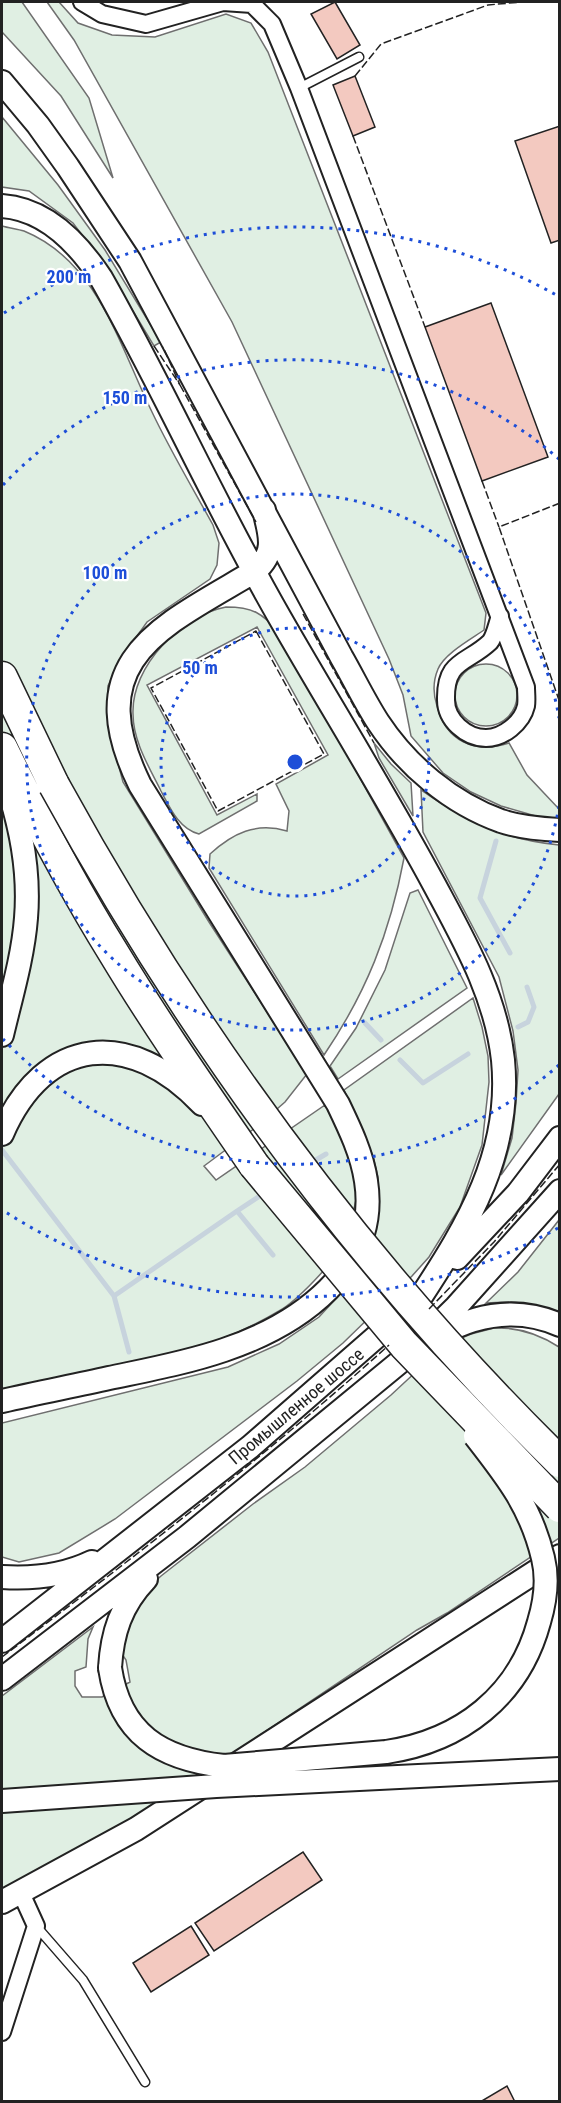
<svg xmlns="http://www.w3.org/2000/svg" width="561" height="2103" viewBox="0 0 561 2103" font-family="'Roboto Condensed',sans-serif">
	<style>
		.green { fill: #e0efe3; stroke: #6f6f6f; stroke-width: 1.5 }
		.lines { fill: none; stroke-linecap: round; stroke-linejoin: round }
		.stream { stroke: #c7d3dd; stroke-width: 5 }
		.building { fill: #f3c9c0; stroke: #222; stroke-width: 1.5 }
		.lane-casing { stroke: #222; stroke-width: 11 }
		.street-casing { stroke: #222; stroke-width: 20 }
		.secondary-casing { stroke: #222; stroke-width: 26 }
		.highway-casing { stroke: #222; stroke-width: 33 }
		.lane { stroke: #fff; stroke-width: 8 }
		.street { stroke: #fff; stroke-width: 16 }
		.secondary { stroke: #fff; stroke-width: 22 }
		.highway { stroke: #fff; stroke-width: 30 }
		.secondary-bridge-casing { stroke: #222; stroke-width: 26; stroke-linecap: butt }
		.highway-bridge-casing { stroke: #222; stroke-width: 33; stroke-linecap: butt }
		.secondary-bridge { stroke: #fff; stroke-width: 22 }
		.highway-bridge { stroke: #fff; stroke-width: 30 }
		.fence { stroke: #222; stroke-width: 1.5; stroke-dasharray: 8 3; stroke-linecap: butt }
		.ring { fill: none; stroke: #1d4ed8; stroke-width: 3; stroke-dasharray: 3 6 }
		.labels { text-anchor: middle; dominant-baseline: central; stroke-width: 4.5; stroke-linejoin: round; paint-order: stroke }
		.street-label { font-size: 18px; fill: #222; stroke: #fff }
		.centre { fill: #1d4ed8; stroke: #fff; stroke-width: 3 }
		.ring-label { font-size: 18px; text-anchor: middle; font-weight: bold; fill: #1d4ed8; stroke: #fff; stroke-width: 4.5; stroke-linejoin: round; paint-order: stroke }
	</style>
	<rect width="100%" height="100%" fill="#fff"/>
	<path class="green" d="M 2,2 L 22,2 L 89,98 L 113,178 L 61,96 L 2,32 Z
		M 47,2 L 59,2 L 78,23 L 112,35 L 155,37 L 226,14 L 251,23 L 268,52 L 486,613 L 484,630 C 471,639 444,654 438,669 C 433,681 433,694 437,706 C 446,741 474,754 509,743 L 527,775 L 559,809 L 559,819 L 539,817 L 501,806 L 471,792 L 443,773 L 411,736 L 403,695 L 389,659 L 232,322 L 74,40 Z
		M 2,117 L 58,185 L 105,250 L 161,342 L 154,346 L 107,268 L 73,223 L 29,191 L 2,187 Z
		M 2,226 C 9,228 17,229 24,231 C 98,261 120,347 152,412 C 170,450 192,487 213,525 L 219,543 L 217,565 L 210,579 L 147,622 L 120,660 L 108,686 L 108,726 L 123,782 L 209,922 L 307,1074 L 285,1102 L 255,1128 L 204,1166 L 216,1180 L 325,1105 C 343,1132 357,1165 356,1198 C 356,1206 351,1216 349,1224 C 347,1231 345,1240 342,1246 C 332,1264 297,1301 279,1311 C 196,1361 95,1372 2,1391 Z
		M 226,607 C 253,607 262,613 280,633 L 404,858 C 390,933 366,993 324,1055 L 209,868 L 210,854 C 233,833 256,822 287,831 L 289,811 L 276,784 L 328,755 L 257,627 L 147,685 L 217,815 L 257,794 L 257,801 L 199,834 C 179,829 170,808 161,791 C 149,767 133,741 133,714 C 131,666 182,615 226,607 Z
		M455 695a31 31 0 1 1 62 0a31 31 0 1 1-62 0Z
		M 374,743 L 391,764 L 411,783 L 413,816 L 379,758 Z
		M 421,790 C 467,822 502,839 559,845 L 559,1094 L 501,1175 L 512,1138 L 516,1103 L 518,1070 L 513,1031 L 499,977 L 423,832 Z
		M 418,890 L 467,988 L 338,1079 L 330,1066 L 356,1028 L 385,970 L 410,893 Z
		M 473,998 L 482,1027 L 488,1056 L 489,1082 L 482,1145 L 460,1207 L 429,1257 L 412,1276 L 343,1343 L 297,1381 L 115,1519 L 59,1553 L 19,1562 L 2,1557 L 2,1423 L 228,1367 L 279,1344 L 319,1317 L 342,1292 L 359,1265 L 375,1232 L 378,1216 L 378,1177 L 373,1156 L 344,1090 Z
		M 559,1220 L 559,1313 C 535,1302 512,1301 486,1303 L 518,1272 Z
		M 494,1328 C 518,1327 539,1334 559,1347 L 559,1538 L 447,1613 L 417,1630 L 147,1811 L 2,1890 L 2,1696 L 93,1627 L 88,1639 L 86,1667 L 75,1671 L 75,1686 L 82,1697 L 102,1697 L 130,1682 L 126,1660 L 118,1648 L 138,1597 L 161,1576 L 253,1504 L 305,1467 L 391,1395 L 433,1356 L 452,1342 L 471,1334 Z"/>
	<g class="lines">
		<path class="stream" d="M 496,841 L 480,898 L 510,953
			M 365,1023 L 381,1040
			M 518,1027 L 528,1022 L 534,1007 L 527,987
			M 400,1060 L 423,1083 L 468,1054
			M 2,1150 L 114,1296 L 129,1352
			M 309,1164 L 326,1154
			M 237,1211 L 266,1192
			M 114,1296 L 237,1211 L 273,1255"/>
	</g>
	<path class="building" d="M 335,2 L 360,45 L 337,59 L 311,14 Z
		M 355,76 L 375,127 L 353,136 L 333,85 Z
		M 560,126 L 560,240 L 551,243 L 515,141 Z
		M 491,303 L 548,457 L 482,481 L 425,327 Z
		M 303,1852 L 322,1880 L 214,1951 L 195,1923 Z
		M 191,1926 L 209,1955 L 151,1992 L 133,1963 Z
		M 507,2086 L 515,2102 L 480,2102 Z"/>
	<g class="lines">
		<g class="lane-casing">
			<path id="lane" d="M 299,88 L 359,57
				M 36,1926 L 83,1980 L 145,2082"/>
		</g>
		<g class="street-casing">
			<path id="street" d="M 82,2 L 102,14 L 146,24 L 223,2 L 252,4 L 272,24 L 299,88 L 526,687 C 526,693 527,700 526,706 C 522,723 503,738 486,738 C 466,738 446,720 446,700 C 445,659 467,664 490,642 C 495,636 497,624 500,616
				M 2,2032 L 36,1926 L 21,1893"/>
		</g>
		<g class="secondary-casing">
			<path id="secondary" d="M 2,82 L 38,125 L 68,167 L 130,261 L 342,658 C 354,679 365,702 378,722 C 407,766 451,803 501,821 C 519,827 540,829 560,830
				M 2,206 C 46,209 78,243 101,278 C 164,389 216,507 280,618 C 331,707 386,795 435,886 C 465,942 496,996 503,1060 C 512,1152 468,1225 420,1298
				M 2,1035 C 11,997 23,957 26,918 C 30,869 20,820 3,774
				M 2,1134 C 45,1035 130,1028 202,1104
				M 457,1258 L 518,1193 L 560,1138
				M 437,1336 C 476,1314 517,1306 560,1325
				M 2,1401 C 37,1393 73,1386 109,1378 C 147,1370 186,1363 224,1350 C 298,1325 380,1270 366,1181 C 362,1154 350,1129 338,1104 L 140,785 C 78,659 161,627 255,571 C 277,552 270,535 264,510
				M 2,1577 C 33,1579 63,1576 92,1562
				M 2,1641 L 250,1447 L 400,1316
				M 110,1668 C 112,1633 121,1605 146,1579
				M 2,1679 L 187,1537 L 401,1361 L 456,1307 L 560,1191
				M 2,1902 L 136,1829 L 560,1556"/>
		</g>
		<g class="highway-casing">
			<path id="highway" d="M 2,677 L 54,785
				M 2,748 C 36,817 72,886 113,952 C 157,1025 206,1095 254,1165"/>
		</g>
		<use href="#lane" class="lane"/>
		<use href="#street" class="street"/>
		<use href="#secondary" class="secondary"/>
		<use href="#highway" class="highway"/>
		<g class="secondary-bridge-casing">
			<path id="secondary-bridge" d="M 110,1668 C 120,1734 161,1759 224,1766 L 386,1752 C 461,1741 519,1696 539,1622 C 545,1602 548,1578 543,1558 C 531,1507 507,1477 475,1436
				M 2,1801 L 216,1786 L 560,1769"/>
		</g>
		<g class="highway-bridge-casing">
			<path id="highway-bridge" d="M 54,785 C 191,1035 356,1262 560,1462
				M 254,1165 L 404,1345 L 560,1507"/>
		</g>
		<use href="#secondary-bridge" class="secondary-bridge"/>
		<use href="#highway-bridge" class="highway-bridge"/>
		<path class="fence" d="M 355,76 L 381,44 L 488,5 L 521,2
			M 353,136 L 425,327
			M 154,346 L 180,385 L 163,347
			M 180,385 L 256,522
			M 482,481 L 499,527
			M 560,503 L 499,527 L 560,703
			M 303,614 L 374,743
			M 256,631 L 324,754 L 218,811 L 151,688 Z
			M 429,1309 L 494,1242 L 560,1164
			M 2,1657 C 134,1557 266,1456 389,1345"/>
	</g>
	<g class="ring">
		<circle cx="295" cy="762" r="134"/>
		<path d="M559 806A268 268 0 1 1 559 718"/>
		<path d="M559 1065A402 402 0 0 1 3 1039M3 485A402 402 0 0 1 559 459"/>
		<path d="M558 1228A535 535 0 0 1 4 1211M4 313A535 535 0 0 1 558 296"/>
	</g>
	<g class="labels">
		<g class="street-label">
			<text transform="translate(296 1406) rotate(-40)">Промышленное шоссе</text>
		</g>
	</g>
	<circle cx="295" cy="762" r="9" class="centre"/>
	<g class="ring-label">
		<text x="69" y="283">200 m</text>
		<text x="125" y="404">150 m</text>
		<text x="105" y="579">100 m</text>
		<text x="200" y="674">50 m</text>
	</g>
	<rect width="561" height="2103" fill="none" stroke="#222222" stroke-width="6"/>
</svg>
